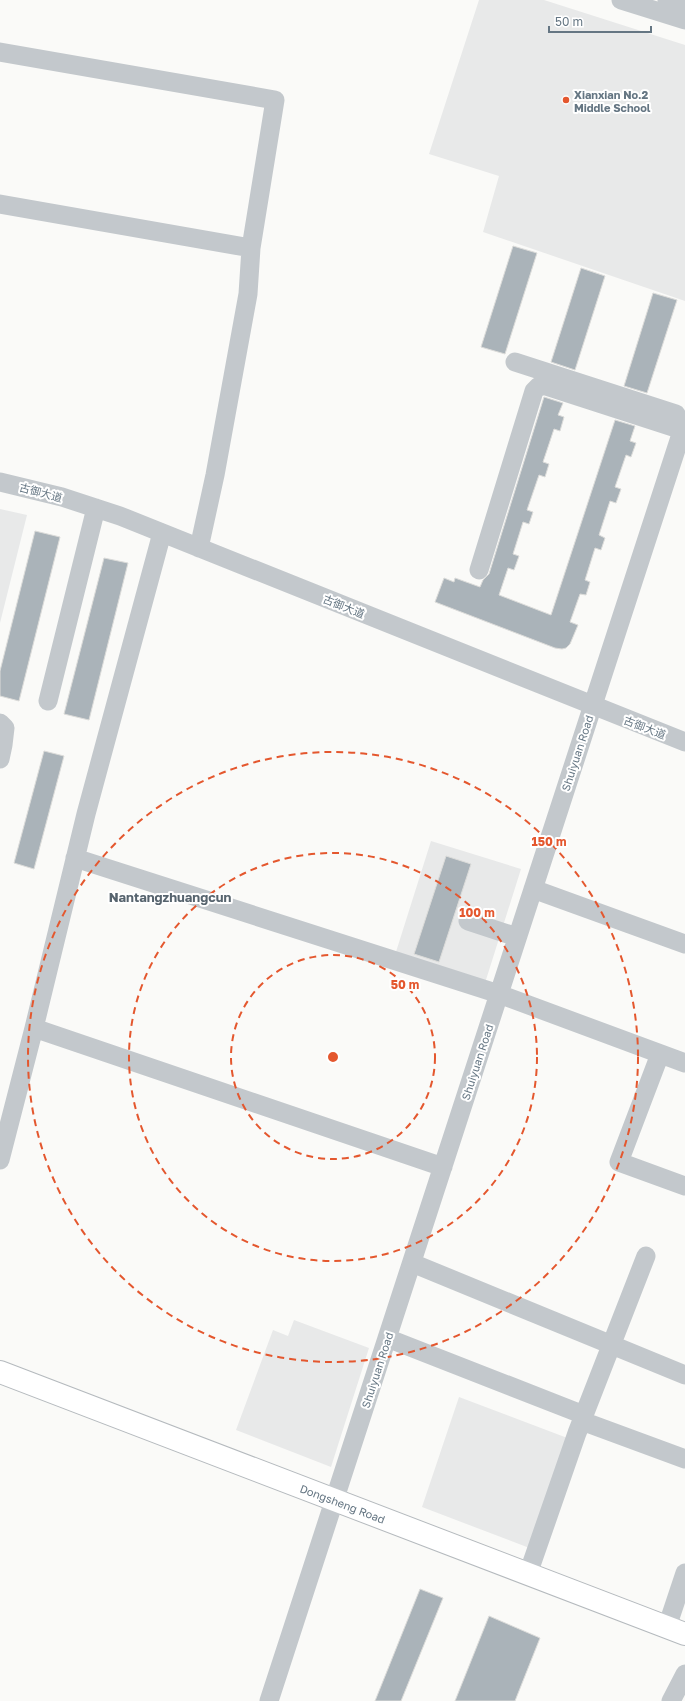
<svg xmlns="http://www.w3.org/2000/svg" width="685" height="1701" viewBox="0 0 685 1701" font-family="'Golos Text','Noto Sans SC',sans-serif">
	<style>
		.built { fill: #e8e9e9 }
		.building { fill: #aab3b9; stroke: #dcdcda }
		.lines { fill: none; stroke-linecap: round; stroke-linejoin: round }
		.major-casing { stroke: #b5babe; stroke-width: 24 }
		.minor { stroke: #c3c8cc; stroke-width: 19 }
		.major { stroke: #fff; stroke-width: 22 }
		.ring { fill: none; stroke: #e4572e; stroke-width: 2; stroke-dasharray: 7 5 }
		.poi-dot { fill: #e4572e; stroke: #fff; stroke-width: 1.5 }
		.labels { text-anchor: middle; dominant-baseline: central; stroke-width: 4; stroke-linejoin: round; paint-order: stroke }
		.poi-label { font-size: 11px; font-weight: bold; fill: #657683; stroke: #fff; text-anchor: start }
		.street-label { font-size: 11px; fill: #657683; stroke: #fff }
		.quarter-label { font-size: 13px; font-weight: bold; fill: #57646e; stroke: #fff }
		.centre { fill: #e4572e; stroke: #fff; stroke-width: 2 }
		.ring-label { font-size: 12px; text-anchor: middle; font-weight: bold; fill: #e4572e; stroke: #fff; stroke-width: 4; stroke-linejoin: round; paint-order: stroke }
	</style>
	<rect width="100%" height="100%" fill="#fafaf8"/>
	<path class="built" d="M 479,0 L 544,0 L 685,45 L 685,301 L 483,232 L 499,176 L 429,154 Z
		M 0,509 L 27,515 L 0,623 Z
		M 431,841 L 521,869 L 485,983 L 395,955 Z
		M 294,1320 L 369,1348 L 331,1467 L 236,1430 L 273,1330 L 288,1336 Z
		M 459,1397 L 570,1439 L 532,1549 L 422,1507 Z"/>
	<path class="building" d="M 513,246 L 537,253 L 505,354 L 481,347 Z
		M 581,268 L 605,276 L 575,370 L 551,362 Z
		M 653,293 L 677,300 L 647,393 L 624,386 Z
		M 544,397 L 563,403 L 558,415 L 564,417 L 560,431 L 554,429 L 543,462 L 549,464 L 545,477 L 539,475 L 527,510 L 533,512 L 529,524 L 523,522 L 513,554 L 519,556 L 514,570 L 508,568 L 499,595 L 551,615 L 615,420 L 635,426 L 630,441 L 636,443 L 631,457 L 626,455 L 615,487 L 621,489 L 616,503 L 610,501 L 599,535 L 605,538 L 601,550 L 595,548 L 585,580 L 590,582 L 586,595 L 580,594 L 570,622 L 578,625 L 570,644 L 566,648 L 562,649 L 555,648 L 435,602 L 444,578 L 454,582 L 455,578 L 480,587 L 483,580 L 489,574 Z
		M 35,531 L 60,537 L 19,701 L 0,696 L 0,671 Z
		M 104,558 L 128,563 L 89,720 L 64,714 Z
		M 44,751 L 64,756 L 34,869 L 14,863 Z
		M 446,856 L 471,864 L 439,962 L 414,954 Z
		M 420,1589 L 443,1598 L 401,1701 L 375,1701 Z
		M 489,1616 L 540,1638 L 515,1701 L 455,1701 Z"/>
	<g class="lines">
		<g class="major-casing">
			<g id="major">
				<path id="s1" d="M 0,1372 L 685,1634"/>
			</g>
		</g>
		<path class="minor" d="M 621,0 L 685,20
			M 667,0 L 685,6
			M 0,52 L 275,100 L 251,248 L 248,294 L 215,475 L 199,548
			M 0,204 L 251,248
			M 515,362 L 676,414
			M 0,482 L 62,497 L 120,516 L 685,742
			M 479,570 L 534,391 L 539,386 L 546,386 L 682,430
			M 48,701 L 96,508
			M 0,723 L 5,728 L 3,745 L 0,759
			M 75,858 L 499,994 L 685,1063
			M 533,889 L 685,944
			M 468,921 L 517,937
			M 34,1028 L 443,1167
			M 660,1054 L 619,1162 L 685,1186
			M 0,1160 L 34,1028 L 86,814 L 162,533
			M 412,1263 L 685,1375
			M 387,1338 L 584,1415
			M 582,1421 L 685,1459
			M 528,1574 L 577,1433 L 646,1256
			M 667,1627 L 685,1573
			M 269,1701 L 685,422
			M 671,1701 L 685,1674"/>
		<use href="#major" class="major"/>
	</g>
	<g class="ring">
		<circle cx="333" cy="1057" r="102"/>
		<circle cx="333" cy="1057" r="204"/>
		<circle cx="333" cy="1057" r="305"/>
	</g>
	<circle class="poi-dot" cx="566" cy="100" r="4"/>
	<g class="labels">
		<g class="poi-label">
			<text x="574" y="94">Xianxian No.2<tspan x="574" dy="13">Middle School</tspan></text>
		</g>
		<g class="street-label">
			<text transform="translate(41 492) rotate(15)">古御大道</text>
			<text transform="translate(344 606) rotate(22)">古御大道</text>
			<text transform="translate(645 727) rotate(21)">古御大道</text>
			<text transform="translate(577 753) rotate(-72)">Shuiyuan Road</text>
			<text transform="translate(477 1062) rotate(-72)">Shuiyuan Road</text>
			<text transform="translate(377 1370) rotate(-72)">Shuiyuan Road</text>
			<text stroke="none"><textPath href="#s1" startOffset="367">Dongsheng Road</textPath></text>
		</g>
		<g class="quarter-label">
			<text x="170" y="897">Nantangzhuangcun</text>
		</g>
	</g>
	<circle cx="333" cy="1057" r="6" class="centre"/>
	<g class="ring-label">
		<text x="549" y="846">150 m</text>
		<text x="477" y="917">100 m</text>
		<text x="405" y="989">50 m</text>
	</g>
	<path d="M549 26v6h102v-6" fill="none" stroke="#657683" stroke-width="2"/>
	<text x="555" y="26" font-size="12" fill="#657683" stroke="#ffffff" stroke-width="3" paint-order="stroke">50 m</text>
</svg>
